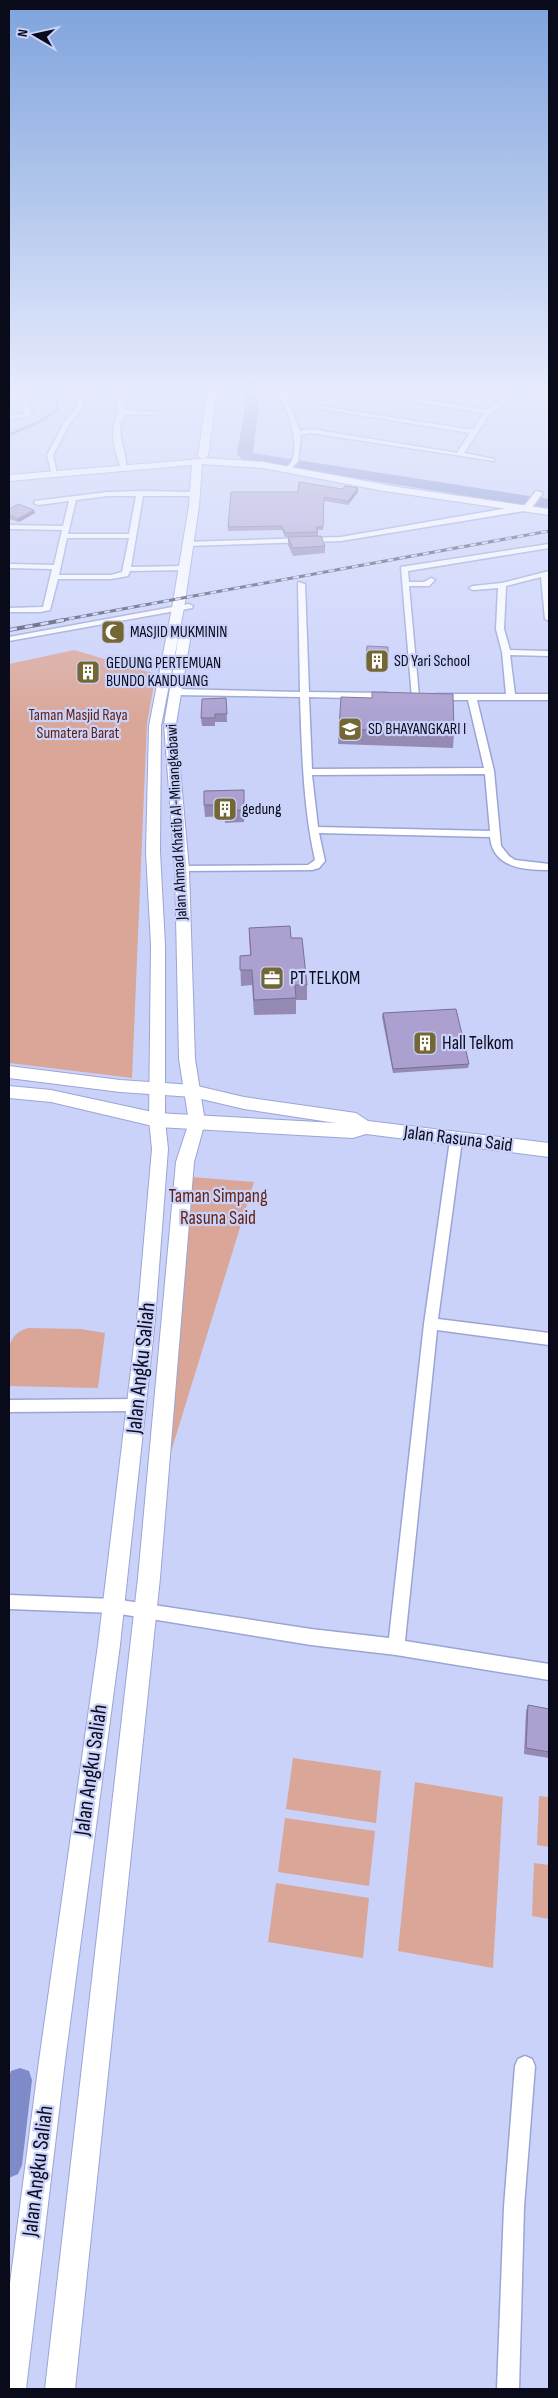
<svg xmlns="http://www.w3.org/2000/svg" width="558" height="2398" viewBox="0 0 558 2398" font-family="'Sofia Sans Condensed',sans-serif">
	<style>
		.green { fill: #daa698 }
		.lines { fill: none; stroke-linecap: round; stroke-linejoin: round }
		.stream { stroke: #7f8ac9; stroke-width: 2.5 }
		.canal { fill: #7f8ac9; fill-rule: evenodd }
		.river { fill: #7f8ac9; fill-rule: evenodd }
		.minor-casing { stroke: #9ba5d4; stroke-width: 3 }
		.secondary-casing { stroke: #9ba5d4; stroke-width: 2 }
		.primary-casing { stroke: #9ba5d4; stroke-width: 2 }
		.minor { fill: #fff; fill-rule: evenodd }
		.secondary { fill: #fff; fill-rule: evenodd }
		.primary { fill: #fff; fill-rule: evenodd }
		.rail-far1-casing { stroke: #464961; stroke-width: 3 }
		.rail-casing { stroke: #464961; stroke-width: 4 }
		.rail-far1 { stroke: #cad2fa; stroke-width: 2; stroke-dasharray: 6; stroke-linecap: butt }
		.rail { stroke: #cad2fa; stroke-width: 2.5; stroke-dasharray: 8; stroke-linecap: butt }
		.wall { fill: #948ab3 }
		.shaded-wall { fill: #787092 }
		.building { fill: #aca0d0; stroke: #787092 }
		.labels { text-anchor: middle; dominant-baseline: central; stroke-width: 4.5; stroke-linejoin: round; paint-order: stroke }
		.far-poi-label { font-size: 16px; fill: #090b1b; stroke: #cad2fa; text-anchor: start }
		.far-park-label { font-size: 16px; fill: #63210f; stroke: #cad2fa }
		.far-street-label { font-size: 16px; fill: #090b1b; stroke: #cad2fa }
		.poi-label { font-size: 19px; fill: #090b1b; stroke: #cad2fa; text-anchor: start }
		.street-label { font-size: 19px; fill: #090b1b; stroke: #cad2fa }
		.park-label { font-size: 19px; fill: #63210f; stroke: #cad2fa }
		.near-street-label { font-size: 22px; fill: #090b1b; stroke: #cad2fa }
	</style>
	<rect width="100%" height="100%" fill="#cad2fa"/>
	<path class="green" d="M 74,650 L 156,674 L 147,723 L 132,1078 L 9,1063 L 9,664 Z
		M 192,1177 L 254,1182 L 170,1455 Z
		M 28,1328 L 81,1329 L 105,1333 L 98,1388 L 9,1386 C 9,1363 1,1336 28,1328 Z
		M 293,1758 L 381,1771 L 376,1823 L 286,1809 Z
		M 415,1782 L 503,1797 L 493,1968 L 398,1951 Z
		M 539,1796 L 549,1797 L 549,1847 L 537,1845 Z
		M 285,1818 L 375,1831 L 369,1886 L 278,1872 Z
		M 534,1863 L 549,1865 L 549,1919 L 532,1916 Z
		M 276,1883 L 369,1898 L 363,1958 L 268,1942 Z"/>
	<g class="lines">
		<path class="stream" d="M 9,435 L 41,421 L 57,410 L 56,403 L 67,392 L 97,388"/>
		<path class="canal" d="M 20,2068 L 29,2071 L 32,2080 L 22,2165 L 18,2174 L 9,2178 L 9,2077 L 11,2071 Z"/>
		<path class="river" d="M 244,388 L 258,388 L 258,413 L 253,453 L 549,499 L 549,509 L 243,460 L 237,454 L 244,413 Z"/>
		<g class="minor-casing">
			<path id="minor" d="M 19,388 L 25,388 L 32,415 L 9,420 L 9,416 L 25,414 Z
				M 69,388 L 75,388 L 77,391 L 114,390 L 123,399 L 126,410 L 159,412 L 159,414 L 157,415 L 125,414 C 113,434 128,451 126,469 L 121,468 C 117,457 113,445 113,433 C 114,415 126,409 110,393 L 79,395 L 84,405 L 71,422 L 53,455 L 57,474 L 52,475 L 47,455 L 65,421 L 78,405 Z
				M 272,388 L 279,388 L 285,394 L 300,431 L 311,429 L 457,453 L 470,433 L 317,408 L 320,406 L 473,430 L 484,413 L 334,388 L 352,388 L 487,410 L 504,397 L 477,388 L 489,388 L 508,394 L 516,389 L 549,394 L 549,398 L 517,393 L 490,413 L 464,453 L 494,459 L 494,461 L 311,433 L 301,435 L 298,461 L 288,472 L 285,470 C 287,467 290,464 292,461 C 300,439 287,404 272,388 Z
				M 143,491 L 194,492 L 198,494 L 194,496 L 143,496 L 131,567 L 184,566 L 188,568 L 187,570 L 130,571 L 128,576 L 111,579 L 58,579 L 50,610 L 40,612 L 9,612 L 9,608 L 43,607 L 52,569 L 9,568 L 9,564 L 54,565 L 62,530 L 9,529 L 9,525 L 63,526 L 69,501 L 38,505 L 34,503 L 35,501 L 108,492 ZM 108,496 L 136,496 L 129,534 L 68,534 L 76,500 ZM 67,538 L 129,538 L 122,572 L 111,575 L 59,575 Z
				M 536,491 L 543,493 L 530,510 L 341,541 L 187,546 L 183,544 L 187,542 L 341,537 L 525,505 Z
				M 549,544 L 549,548 L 408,571 L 409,582 L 424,582 L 431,578 L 435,580 L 429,586 L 409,586 L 419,696 L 412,698 L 401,567 Z
				M 549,571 L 549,621 L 545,619 L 541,577 L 506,586 L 504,629 L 510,650 L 549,651 L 549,656 L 510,655 L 515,694 L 549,694 L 549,700 L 477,700 L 494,771 L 501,846 L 509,856 L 515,860 L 549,864 L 549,870 C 524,870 493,868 490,837 L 319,833 L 325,861 L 319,868 L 312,870 L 178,871 L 178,867 L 182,866 L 308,865 L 315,860 C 303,806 302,752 300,697 L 175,695 L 171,692 L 175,689 L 300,692 L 298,582 L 305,584 L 309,692 L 387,693 L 391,696 L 387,699 L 309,697 L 312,769 L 484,768 L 468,700 L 437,700 L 433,697 L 437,694 L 506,694 L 502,652 L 496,629 L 498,588 L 473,590 L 469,588 L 473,586 L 502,583 ZM 485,774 L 490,831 L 318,827 L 312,775 Z
				M 189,604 L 193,606 L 192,608 L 9,641 L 9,637 Z
				M 456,1136 L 462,1140 L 438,1319 L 549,1333 L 549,1345 L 437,1330 L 405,1641 L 549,1664 L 549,1680 L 396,1655 L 311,1645 L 114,1613 L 9,1609 L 9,1595 L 114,1599 L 311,1629 L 389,1638 L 424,1324 L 450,1140 Z
				M 138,1399 L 143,1401 L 145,1405 L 143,1409 L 138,1411 L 9,1412 L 9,1400 Z
				M 525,2056 L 532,2059 L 535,2066 L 524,2207 L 519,2389 L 497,2389 L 504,2207 L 515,2066 L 518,2059 Z"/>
		</g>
		<g class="secondary-casing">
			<path id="secondary" d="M 208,388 L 217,388 L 208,456 L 205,458 L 263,462 L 398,487 L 549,509 L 549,515 L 384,491 L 263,468 L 202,464 L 199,506 L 184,608 L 161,726 L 160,852 L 165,945 L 165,1120 L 168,1149 L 155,1320 L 120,1645 L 65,2061 L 26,2389 L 9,2389 L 9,2291 L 39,2061 L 98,1645 L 137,1320 L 152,1149 L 149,1120 L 151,945 L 146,852 L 149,726 L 172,608 L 189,506 L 192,465 L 9,481 L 9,475 L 202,459 L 198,456 Z
				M 186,625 L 192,628 L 176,724 L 189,869 L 195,1059 L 205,1122 L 194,1162 L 160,1578 L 75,2389 L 45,2389 L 138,1578 L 176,1162 L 189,1122 L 179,1059 L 175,869 L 164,724 L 180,628 Z"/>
		</g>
		<g class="primary-casing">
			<path id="primary" d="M 9,1066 L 120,1080 L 193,1085 L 244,1097 L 356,1113 L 368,1121 L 549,1143 L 549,1157 L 366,1134 L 353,1138 L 157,1127 L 51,1102 L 9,1098 L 9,1086 L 51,1090 L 157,1113 L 336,1123 L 244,1109 L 193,1097 L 120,1092 L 9,1078 Z"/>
		</g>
		<use href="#minor" class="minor"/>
		<use href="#secondary" class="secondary"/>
		<use href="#primary" class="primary"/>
		<g class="rail-far1-casing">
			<path id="rail-far1" d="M 57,621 L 549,531"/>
		</g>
		<g class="rail-casing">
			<path id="rail" d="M 9,630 L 64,620"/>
		</g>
		<use href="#rail-far1" class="rail-far1"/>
		<use href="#rail" class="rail"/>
	</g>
	<path class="wall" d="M 342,489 L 358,492 L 348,505 L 324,501 L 323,530 L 318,530 L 318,536 L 285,537 L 282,530 L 228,531 L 228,527 L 298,492 Z
		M 9,509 L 34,510 L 35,513 L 19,522 L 9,519 Z
		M 288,537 L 325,546 L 325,553 L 293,556 L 288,545 Z
		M 367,646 L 388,647 L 387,668 L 366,667 Z
		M 226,698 L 227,722 L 215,722 L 215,726 L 202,726 L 201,718 Z
		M 339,729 L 454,733 L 453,748 L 338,744 Z
		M 244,790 L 244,822 L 225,823 L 225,816 L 205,817 L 204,805 Z
		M 249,928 L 291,938 L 307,985 L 307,1000 L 296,1000 L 296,1014 L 254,1015 L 252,985 L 241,986 L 240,956 L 250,955 Z
		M 383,1013 L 469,1064 L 468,1068 L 393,1073 L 382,1017 Z
		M 528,1705 L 549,1709 L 549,1758 L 524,1754 L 526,1711 Z"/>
	<path class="shaded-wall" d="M 358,488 L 358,492 L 348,505 L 348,501 Z
		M 34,510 L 35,513 L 19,522 L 18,519 Z"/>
	<path class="building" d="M 299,482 L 342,489 L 345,486 L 358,488 L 348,501 L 324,497 L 323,527 L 316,527 L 318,532 L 285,533 L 282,526 L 228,527 L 231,492 L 298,492 Z
		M 18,504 L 34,510 L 18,519 L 9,515 L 9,509 Z
		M 321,536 L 325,546 L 293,548 L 288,537 Z
		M 367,646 L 388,647 L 388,661 L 366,660 Z
		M 372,692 L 453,694 L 454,733 L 339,729 L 341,697 L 372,698 Z
		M 226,698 L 227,714 L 215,714 L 215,718 L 201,718 L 202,699 Z
		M 244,790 L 244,810 L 225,811 L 225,805 L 204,805 L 204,791 Z
		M 290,926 L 291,938 L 302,938 L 307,985 L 295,985 L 296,998 L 254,1000 L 252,970 L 240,970 L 240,956 L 251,955 L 249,928 Z
		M 456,1009 L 469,1064 L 393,1069 L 383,1013 Z
		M 528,1705 L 549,1709 L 549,1752 L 526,1748 Z"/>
	<linearGradient id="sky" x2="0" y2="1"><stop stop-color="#7ea3dc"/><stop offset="0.54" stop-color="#e7ebfd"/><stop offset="1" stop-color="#e7ebfd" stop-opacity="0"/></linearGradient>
	<rect width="558" height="724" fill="url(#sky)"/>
	<defs>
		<g id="mosque-square" transform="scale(1.25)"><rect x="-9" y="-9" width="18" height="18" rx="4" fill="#746734" stroke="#cad2fa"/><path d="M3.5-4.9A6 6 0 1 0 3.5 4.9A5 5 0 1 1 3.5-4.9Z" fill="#fff"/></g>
		<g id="building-square" transform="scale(1.25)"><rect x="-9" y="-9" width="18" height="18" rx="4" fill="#746734" stroke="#cad2fa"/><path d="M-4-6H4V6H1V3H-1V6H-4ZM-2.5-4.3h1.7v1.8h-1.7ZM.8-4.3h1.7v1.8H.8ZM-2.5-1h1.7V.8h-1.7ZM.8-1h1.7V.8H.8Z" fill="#fff"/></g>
		<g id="school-square" transform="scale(1.25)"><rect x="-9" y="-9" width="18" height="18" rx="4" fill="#746734" stroke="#cad2fa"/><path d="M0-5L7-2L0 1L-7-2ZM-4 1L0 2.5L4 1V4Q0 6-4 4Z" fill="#fff"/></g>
		<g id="office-square" transform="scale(1.25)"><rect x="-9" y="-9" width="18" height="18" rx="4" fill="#746734" stroke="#cad2fa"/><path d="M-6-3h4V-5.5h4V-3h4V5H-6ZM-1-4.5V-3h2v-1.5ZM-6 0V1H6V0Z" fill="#fff"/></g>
	</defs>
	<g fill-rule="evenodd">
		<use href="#mosque-square" x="113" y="632"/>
		<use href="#building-square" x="377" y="661"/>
		<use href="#building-square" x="88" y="672"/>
		<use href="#school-square" x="350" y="729"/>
		<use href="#building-square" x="225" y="809"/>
		<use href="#office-square" x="272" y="978"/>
		<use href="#building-square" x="425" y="1043"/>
	</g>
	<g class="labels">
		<g class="far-poi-label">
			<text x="130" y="632">MASJID MUKMININ</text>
			<text x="394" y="661">SD Yari School</text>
			<text x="106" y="663">GEDUNG PERTEMUAN<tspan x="106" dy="18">BUNDO KANDUANG</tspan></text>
			<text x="368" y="729">SD BHAYANGKARI I</text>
			<text x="242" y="809">gedung</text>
		</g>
		<g class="far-park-label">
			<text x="78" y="715">Taman Masjid Raya<tspan x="78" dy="18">Sumatera Barat</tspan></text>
		</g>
		<g class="far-street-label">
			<text transform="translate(177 822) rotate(-93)">Jalan Ahmad Khatib Al-Minangkabawi</text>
		</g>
		<g class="poi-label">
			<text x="290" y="978">PT TELKOM</text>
			<text x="442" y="1043">Hall Telkom</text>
		</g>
		<g class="street-label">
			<text transform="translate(458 1139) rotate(7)">Jalan Rasuna Said</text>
		</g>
		<g class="park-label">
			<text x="218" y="1196">Taman Simpang<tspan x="218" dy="22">Rasuna Said</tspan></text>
		</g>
		<g class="near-street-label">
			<text transform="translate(141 1368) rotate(-84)">Jalan Angku Saliah</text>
			<text transform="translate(91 1770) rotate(-82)">Jalan Angku Saliah</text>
			<text transform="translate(38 2171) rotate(-83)">Jalan Angku Saliah</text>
		</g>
	</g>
	<rect width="558" height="2398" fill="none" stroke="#090b1b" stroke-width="20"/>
	<g transform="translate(35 35) rotate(279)" stroke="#cad2fa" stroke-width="4" paint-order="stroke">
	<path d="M0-4L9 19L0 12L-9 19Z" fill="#090b1b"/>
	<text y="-8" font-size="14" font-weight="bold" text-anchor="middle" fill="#090b1b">N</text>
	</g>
</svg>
